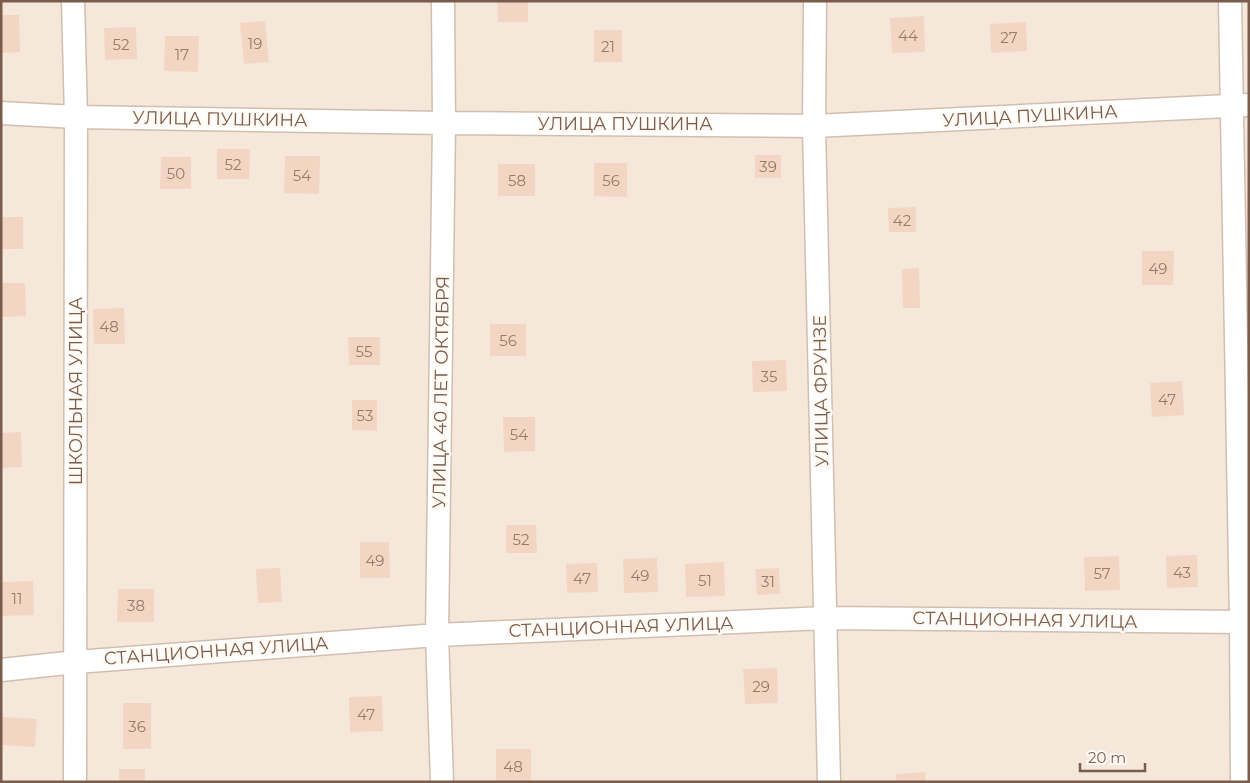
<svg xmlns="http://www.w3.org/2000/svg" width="1250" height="783" viewBox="0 0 1250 783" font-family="Montserrat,sans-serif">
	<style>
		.residential { fill: #f5e8da }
		.building { fill: #f3d5c3 }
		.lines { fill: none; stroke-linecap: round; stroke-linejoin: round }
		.minor-casing { stroke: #d1beb0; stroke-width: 25 }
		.minor { stroke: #fff; stroke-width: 22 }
		.labels { text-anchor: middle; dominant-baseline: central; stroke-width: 5; stroke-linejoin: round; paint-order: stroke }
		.number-label { font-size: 15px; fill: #987a6a }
		.street-label { font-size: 18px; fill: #7a5c4d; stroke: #fffaf3 }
	</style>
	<rect width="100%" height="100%" fill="#fdf6ec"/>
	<path class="residential" d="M 1,1 L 1249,1 L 1249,782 L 1,782 Z"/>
	<path class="building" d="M 497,1 L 528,1 L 528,22 L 498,22 Z
		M 1,15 L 19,15 L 20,52 L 1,53 Z
		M 924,16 L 925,52 L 892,53 L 890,18 Z
		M 265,21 L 269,62 L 244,64 L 240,23 Z
		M 1026,22 L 1027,51 L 991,53 L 990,24 Z
		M 136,27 L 137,59 L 105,60 L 104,28 Z
		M 594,30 L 622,30 L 622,62 L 594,62 Z
		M 165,36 L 199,36 L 198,72 L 164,71 Z
		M 217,149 L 250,149 L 249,179 L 217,179 Z
		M 755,155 L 781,155 L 781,178 L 755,178 Z
		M 285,156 L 320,156 L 319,194 L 284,193 Z
		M 161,157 L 191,157 L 191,189 L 160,189 Z
		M 594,163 L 627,163 L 627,197 L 594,196 Z
		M 498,164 L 535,164 L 535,196 L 498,196 Z
		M 916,207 L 916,232 L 889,232 L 888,208 Z
		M 1,217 L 23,217 L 23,249 L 1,249 Z
		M 1142,251 L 1174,251 L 1173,285 L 1142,285 Z
		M 919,268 L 920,308 L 903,308 L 902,269 Z
		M 1,283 L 25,283 L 26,316 L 1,317 Z
		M 124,308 L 125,344 L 94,344 L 93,309 Z
		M 490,324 L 526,324 L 526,356 L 490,356 Z
		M 348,337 L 380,337 L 380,365 L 349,365 Z
		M 786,360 L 787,391 L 753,392 L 752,361 Z
		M 1182,381 L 1184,415 L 1152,417 L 1150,383 Z
		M 352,400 L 377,400 L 377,431 L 352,430 Z
		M 503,417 L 535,417 L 535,451 L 504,452 Z
		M 21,432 L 22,467 L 1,468 L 1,433 Z
		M 506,525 L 536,525 L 537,553 L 506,553 Z
		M 360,542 L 389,542 L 390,578 L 360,578 Z
		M 1197,555 L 1198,587 L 1167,588 L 1166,556 Z
		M 1119,556 L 1120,590 L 1085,591 L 1084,557 Z
		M 657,558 L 658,592 L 624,593 L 623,559 Z
		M 724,562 L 725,596 L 686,597 L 685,564 Z
		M 597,563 L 598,592 L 567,593 L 566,564 Z
		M 280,568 L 282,602 L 258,603 L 256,569 Z
		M 779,568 L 780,594 L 757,595 L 755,569 Z
		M 33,581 L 34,615 L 1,616 L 1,582 Z
		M 118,589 L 154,589 L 154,622 L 117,622 Z
		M 777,668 L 778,703 L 745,704 L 743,669 Z
		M 382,696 L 383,731 L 350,732 L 349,697 Z
		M 123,703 L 151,703 L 151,749 L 123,749 Z
		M 2,717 L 37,719 L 35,747 L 1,745 Z
		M 496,749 L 531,749 L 531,782 L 496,782 Z
		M 119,769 L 145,769 L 145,782 L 119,782 Z
		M 925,772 L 926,782 L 896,782 L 896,774 Z"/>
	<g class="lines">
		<g class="minor-casing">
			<path id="minor" d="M 73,1 L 76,117 L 75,782
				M 815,1 L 814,126 L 829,782
				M 1230,1 L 1241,622 L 1242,782
				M 1,113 L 76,117 L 444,123 L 814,126 L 1249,105
				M 1,670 L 76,662 L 437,635 L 826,618 L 1241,622
				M 442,782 L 437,635 L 444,123 L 443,1"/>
		</g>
		<use href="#minor" class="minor"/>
	</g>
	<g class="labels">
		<g class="number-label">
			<text x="908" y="35">44</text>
			<text x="1009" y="37">27</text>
			<text x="255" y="43">19</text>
			<text x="121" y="44">52</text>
			<text x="608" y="46">21</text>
			<text x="182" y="54">17</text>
			<text x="233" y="164">52</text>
			<text x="768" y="166">39</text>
			<text x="176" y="173">50</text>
			<text x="302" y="175">54</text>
			<text x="517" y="180">58</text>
			<text x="611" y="180">56</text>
			<text x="902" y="220">42</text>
			<text x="1158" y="268">49</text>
			<text x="109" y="326">48</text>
			<text x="508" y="340">56</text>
			<text x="364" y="351">55</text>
			<text x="769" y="376">35</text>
			<text x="1167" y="399">47</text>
			<text x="365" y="415">53</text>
			<text x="519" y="434">54</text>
			<text x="521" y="539">52</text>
			<text x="375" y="560">49</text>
			<text x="1182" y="572">43</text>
			<text x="1102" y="573">57</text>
			<text x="640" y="575">49</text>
			<text x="582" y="578">47</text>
			<text x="705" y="580">51</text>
			<text x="768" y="581">31</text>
			<text x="17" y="598">11</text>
			<text x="136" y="605">38</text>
			<text x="761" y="686">29</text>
			<text x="366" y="714">47</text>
			<text x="137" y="726">36</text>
			<text x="513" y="766">48</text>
		</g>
		<g class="street-label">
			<text transform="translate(1030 116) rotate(-3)">УЛИЦА ПУШКИНА</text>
			<text transform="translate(220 119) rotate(1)">УЛИЦА ПУШКИНА</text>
			<text x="625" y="124">УЛИЦА ПУШКИНА</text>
			<text transform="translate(76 391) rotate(-90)">ШКОЛЬНАЯ УЛИЦА</text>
			<text transform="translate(821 391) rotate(-91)">УЛИЦА ФРУНЗЕ</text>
			<text transform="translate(441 392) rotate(-89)">УЛИЦА 40 ЛЕТ ОКТЯБРЯ</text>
			<text transform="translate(1025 620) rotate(1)">СТАНЦИОННАЯ УЛИЦА</text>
			<text transform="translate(621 627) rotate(-2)">СТАНЦИОННАЯ УЛИЦА</text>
			<text transform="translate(216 651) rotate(-4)">СТАНЦИОННАЯ УЛИЦА</text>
		</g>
	</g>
	<rect width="1250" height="783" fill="none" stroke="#7a5c4d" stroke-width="5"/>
	<path d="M1080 763v8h65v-8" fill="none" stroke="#7a5c4d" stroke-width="2.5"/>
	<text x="1088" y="763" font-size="15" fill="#7a5c4d" stroke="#fffaf3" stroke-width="4" paint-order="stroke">20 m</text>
</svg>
